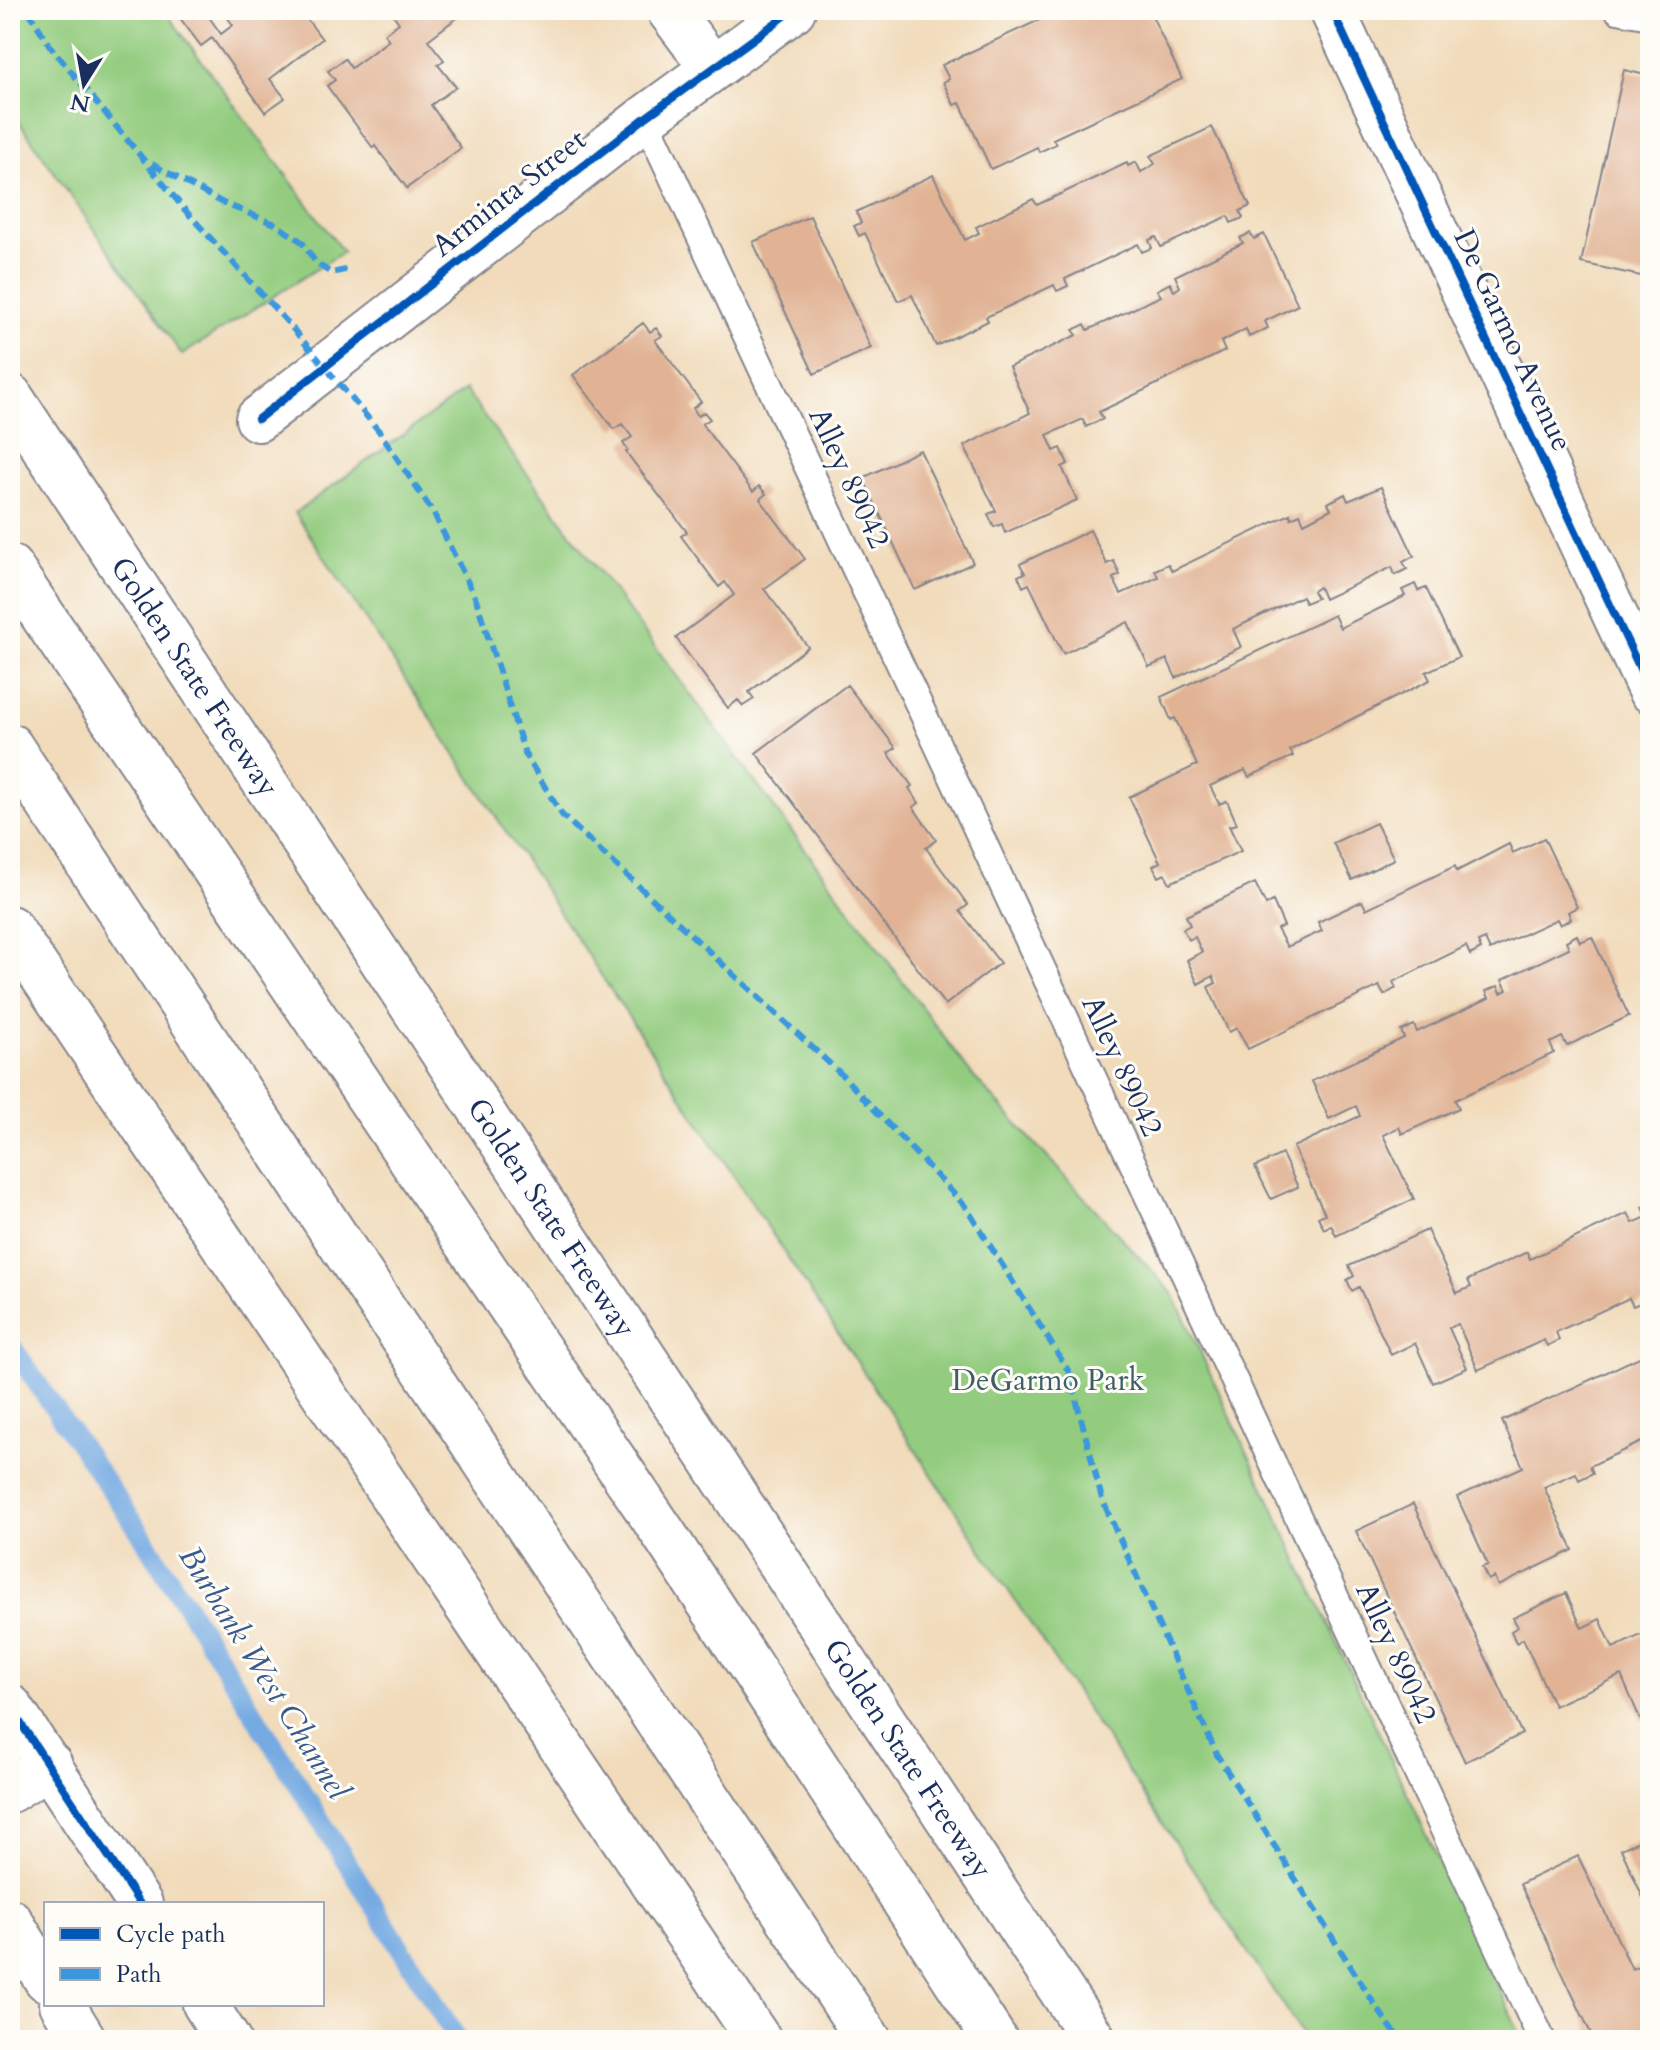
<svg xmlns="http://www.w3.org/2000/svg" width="1660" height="2050" viewBox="0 0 1660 2050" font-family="Cardo,serif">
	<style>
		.green { fill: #93cc7f; stroke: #577e6e; stroke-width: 2 }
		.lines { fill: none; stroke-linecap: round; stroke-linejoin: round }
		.stream { stroke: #74aae2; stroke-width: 20 }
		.building { fill: #e1b394 }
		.service-casing { stroke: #86858c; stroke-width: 30 }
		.minor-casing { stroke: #86858c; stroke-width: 48 }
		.secondary-casing { stroke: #86858c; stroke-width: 48 }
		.motorway-casing { stroke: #86858c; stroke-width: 48 }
		.service { stroke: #fff; stroke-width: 26 }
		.minor { stroke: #fff; stroke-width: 44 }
		.secondary { stroke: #fff; stroke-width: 44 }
		.motorway { stroke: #fff; stroke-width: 44 }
		.quiet { stroke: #3a97de; stroke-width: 6; stroke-dasharray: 12 6; stroke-linecap: butt }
		.cycleway-casing { stroke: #fdfcf7; stroke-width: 13 }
		.cycleway { stroke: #0057b8; stroke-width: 8 }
		.labels { text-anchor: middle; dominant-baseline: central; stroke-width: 6; stroke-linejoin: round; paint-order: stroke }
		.street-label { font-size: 30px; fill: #1b2f5e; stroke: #fdfcf7 }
		.park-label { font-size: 30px; fill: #3f5e68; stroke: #fdfcf7 }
		.water-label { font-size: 32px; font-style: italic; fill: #3a5a8c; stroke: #fdfcf7 }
	</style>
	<rect width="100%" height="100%" fill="#fdfcf7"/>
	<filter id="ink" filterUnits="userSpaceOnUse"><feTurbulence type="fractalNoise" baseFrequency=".0125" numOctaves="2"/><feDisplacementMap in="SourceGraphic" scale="16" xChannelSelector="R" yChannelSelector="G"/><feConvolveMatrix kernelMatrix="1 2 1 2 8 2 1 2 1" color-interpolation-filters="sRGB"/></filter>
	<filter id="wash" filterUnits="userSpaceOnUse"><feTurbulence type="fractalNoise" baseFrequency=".006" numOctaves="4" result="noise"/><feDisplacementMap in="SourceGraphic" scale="32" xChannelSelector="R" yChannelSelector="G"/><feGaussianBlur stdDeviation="1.8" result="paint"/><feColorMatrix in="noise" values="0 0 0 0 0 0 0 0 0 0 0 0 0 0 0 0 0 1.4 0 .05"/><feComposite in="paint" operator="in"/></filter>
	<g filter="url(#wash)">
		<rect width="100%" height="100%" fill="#f1dbbb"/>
		<path class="green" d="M 10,10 L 164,10 L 343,252 L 182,355 L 10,109 Z
			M 465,390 L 972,1075 L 1173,1294 L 1523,2040 L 1306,2040 L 295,513 Z"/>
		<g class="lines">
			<path class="stream" d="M 10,1344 L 142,1535 L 458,2040"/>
		</g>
		<g id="blocks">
			<path class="building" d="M 174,10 L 204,10 L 221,34 L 233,25 L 222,10 L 300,10 L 322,39 L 270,79 L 285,98 L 265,112 L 212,38 L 201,46 Z
				M 390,10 L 467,10 L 428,40 L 444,60 L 438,65 L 456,87 L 431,105 L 461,148 L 407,188 L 375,146 L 373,148 L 327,86 L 335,80 L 328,71 L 345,59 L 351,68 L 389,40 L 384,34 L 399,23 Z
				M 1061,10 L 1162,10 L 1152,16 L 1182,79 L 1053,139 L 1056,144 L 1039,152 L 1037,147 L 991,169 L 960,103 L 954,105 L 943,82 L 949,79 L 942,65 Z
				M 1624,70 L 1650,76 L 1650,278 L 1581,263 Z
				M 1212,127 L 1250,206 L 1240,211 L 1243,218 L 1231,223 L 1228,216 L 1161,247 L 1156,237 L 1149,240 L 1152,248 L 1142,252 L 1138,244 L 1065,279 L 1068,286 L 1057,291 L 1054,285 L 986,317 L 988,321 L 936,346 L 912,295 L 898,301 L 865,233 L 859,236 L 854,226 L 861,223 L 856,212 L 933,175 L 965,240 L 979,233 L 976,227 L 1033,199 L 1037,205 L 1127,163 L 1128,166 L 1136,162 L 1141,172 L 1155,164 L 1150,156 Z
				M 810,216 L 871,348 L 814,374 L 753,242 Z
				M 1250,233 L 1254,239 L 1264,234 L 1298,305 L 1265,321 L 1268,328 L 1249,337 L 1246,329 L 1221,342 L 1225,351 L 1099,412 L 1103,419 L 1086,427 L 1083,419 L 1047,435 L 1054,451 L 1061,448 L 1068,464 L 1062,467 L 1077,500 L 1005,533 L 1002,524 L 994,527 L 988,514 L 996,511 L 964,446 L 1030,413 L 1009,367 L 1077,335 L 1073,330 L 1085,324 L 1088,330 L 1161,296 L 1157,290 L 1170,283 L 1174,291 L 1180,287 L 1175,276 L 1243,243 L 1240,238 Z
				M 643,323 L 650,332 L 656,328 L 662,336 L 655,340 L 701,402 L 693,408 L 698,416 L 704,412 L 710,419 L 702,424 L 753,492 L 759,486 L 766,494 L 760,499 L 805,559 L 764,589 L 808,647 L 749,692 L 754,699 L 743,706 L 738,700 L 728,708 L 676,638 L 734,595 L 725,582 L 719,587 L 681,536 L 687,532 L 626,452 L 628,451 L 623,443 L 632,437 L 622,424 L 614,429 L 573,375 Z
				M 920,450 L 973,563 L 915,590 L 863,478 Z
				M 1381,487 L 1414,556 L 1403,562 L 1407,569 L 1395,575 L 1392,567 L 1324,599 L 1319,587 L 1313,591 L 1317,598 L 1305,603 L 1302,596 L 1233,629 L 1241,647 L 1176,678 L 1167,659 L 1149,667 L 1128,622 L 1063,654 L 1029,584 L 1023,587 L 1018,576 L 1025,573 L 1020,564 L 1090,530 L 1107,564 L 1114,561 L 1120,575 L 1113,578 L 1121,594 L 1158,577 L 1155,570 L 1168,564 L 1172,571 L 1290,514 L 1291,518 L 1300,514 L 1304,523 L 1331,509 L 1328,503 L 1345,494 L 1348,501 Z
				M 1415,584 L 1418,591 L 1426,588 L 1459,657 L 1426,672 L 1430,680 L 1290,750 L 1293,756 L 1249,777 L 1245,770 L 1210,786 L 1219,804 L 1227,801 L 1237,824 L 1229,826 L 1241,851 L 1170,883 L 1165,874 L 1159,877 L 1153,866 L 1160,862 L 1129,797 L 1197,765 L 1175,718 L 1171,720 L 1161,697 L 1334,615 L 1340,628 L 1405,596 L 1402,590 Z
				M 847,685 L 896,748 L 888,753 L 912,786 L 909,788 L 919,803 L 913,807 L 936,840 L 926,848 L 968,905 L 960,911 L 1000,963 L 945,1005 L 756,753 Z
				M 1376,823 L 1394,859 L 1352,880 L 1333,843 Z
				M 1544,838 L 1577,907 L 1568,912 L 1571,919 L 1560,925 L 1557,919 L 1490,950 L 1485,939 L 1478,942 L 1481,949 L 1470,955 L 1466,946 L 1393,982 L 1396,988 L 1384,995 L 1379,986 L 1248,1049 L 1237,1028 L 1229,1032 L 1208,987 L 1216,983 L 1213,976 L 1198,984 L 1187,960 L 1202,952 L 1195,937 L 1188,940 L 1183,929 L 1190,925 L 1186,916 L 1255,883 L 1266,905 L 1273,901 L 1284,926 L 1277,929 L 1287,947 L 1322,931 L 1318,922 L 1362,901 L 1366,909 L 1455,866 L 1457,871 L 1509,844 L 1513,853 Z
				M 1577,935 L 1580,942 L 1592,937 L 1629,1016 L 1567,1046 L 1562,1037 L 1550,1043 L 1554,1053 L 1455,1100 L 1459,1108 L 1402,1134 L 1399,1127 L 1383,1135 L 1414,1199 L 1336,1236 L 1331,1225 L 1324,1229 L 1318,1217 L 1325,1214 L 1293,1147 L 1360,1116 L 1356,1106 L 1329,1119 L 1312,1081 L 1404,1038 L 1401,1031 L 1414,1025 L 1417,1032 L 1489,998 L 1486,991 L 1498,986 L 1501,993 L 1507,990 L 1502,980 L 1569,948 L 1566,941 Z
				M 1282,1154 L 1298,1187 L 1271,1199 L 1255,1167 Z
				M 1650,1204 L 1650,1294 L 1648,1290 L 1642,1293 L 1645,1301 L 1633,1306 L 1629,1298 L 1556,1332 L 1559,1340 L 1547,1346 L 1544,1340 L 1478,1370 L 1458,1324 L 1449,1328 L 1467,1368 L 1433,1383 L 1415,1343 L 1391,1355 L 1359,1287 L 1352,1291 L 1347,1280 L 1354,1276 L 1349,1266 L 1427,1230 L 1457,1293 L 1471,1287 L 1468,1280 L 1527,1252 L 1530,1259 L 1628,1213 L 1633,1223 L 1647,1217 L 1643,1207 Z
				M 1650,1352 L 1650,1438 L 1590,1466 L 1593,1473 L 1579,1480 L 1576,1473 L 1544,1487 L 1573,1550 L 1498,1586 L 1494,1577 L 1488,1580 L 1482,1567 L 1488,1565 L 1457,1497 L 1523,1467 L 1502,1421 Z
				M 1413,1504 L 1522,1734 L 1465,1762 L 1356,1531 Z
				M 1566,1593 L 1582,1628 L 1600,1619 L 1613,1648 L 1650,1631 L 1650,1717 L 1641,1721 L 1621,1675 L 1554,1706 L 1523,1639 L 1516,1643 L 1511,1631 L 1518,1627 L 1513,1618 Z
				M 1650,1836 L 1650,1913 L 1621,1849 Z
				M 1578,1856 L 1632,1969 L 1650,1961 L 1650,2040 L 1594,2040 L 1520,1884 Z"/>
		</g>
	</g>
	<g filter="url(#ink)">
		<use href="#blocks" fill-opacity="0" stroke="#86858c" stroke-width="2"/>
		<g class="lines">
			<g class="service-casing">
				<path id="service" d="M 1618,10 L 1650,16
					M 645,118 L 1542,2040"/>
			</g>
			<g class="minor-casing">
				<path id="minor" d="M 669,10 L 712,67
					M 1332,10 L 1650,690
					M 258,419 L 645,118 L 793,10
					M 10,1790 L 50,1765"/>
			</g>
			<g class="secondary-casing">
				<path id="secondary" d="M 10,1707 L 140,1904
					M 10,1921 L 46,1979
					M 62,2004 L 84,2040
					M 205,2004 L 228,2040"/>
			</g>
			<g class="motorway-casing">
				<g id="motorway">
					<path id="s1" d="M 10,396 L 1094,2040"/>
					<path d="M 10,567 L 664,1534 L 995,2040"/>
					<path d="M 10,746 L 869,2040"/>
					<path d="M 10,928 L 759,2040"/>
				</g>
			</g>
			<use href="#service" class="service"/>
			<use href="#minor" class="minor"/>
			<use href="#secondary" class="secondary"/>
			<use href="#motorway" class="motorway"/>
			<path class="quiet" d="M 28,10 L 50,46 L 185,210 L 288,323 L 379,431 L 434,514 L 476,599 L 525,754 L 562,815 L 842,1075 L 966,1207 L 1069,1372 L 1102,1499 L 1217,1755 L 1377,2008 L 1400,2040
				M 152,164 L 223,203 L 275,224 L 302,242 L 316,263 L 331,273 L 350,269"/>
			<g class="cycleway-casing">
				<path id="cycleway" d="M 1332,10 L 1650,690
					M 258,419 L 645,118 L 793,10
					M 10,1707 L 140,1904"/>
			</g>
			<use href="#cycleway" class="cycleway"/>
		</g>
	</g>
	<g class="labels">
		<g class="street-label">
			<text transform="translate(509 193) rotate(-38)">Arminta Street</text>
			<text transform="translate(1513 340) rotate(65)">De Garmo Avenue</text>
			<text transform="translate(849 478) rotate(65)">Alley 89042</text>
			<text stroke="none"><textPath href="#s1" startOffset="336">Golden State Freeway</textPath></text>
			<text transform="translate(1122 1066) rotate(65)">Alley 89042</text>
			<text stroke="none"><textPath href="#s1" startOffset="984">Golden State Freeway</textPath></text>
			<text transform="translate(1396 1653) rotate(65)">Alley 89042</text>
			<text stroke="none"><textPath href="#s1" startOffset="1632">Golden State Freeway</textPath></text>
		</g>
		<g class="park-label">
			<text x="1048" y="1380">DeGarmo Park</text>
		</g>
		<g class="water-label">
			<text transform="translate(264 1673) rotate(58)">Burbank West Channel</text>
		</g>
	</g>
	<rect width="1660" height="2050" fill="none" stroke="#fdfcf7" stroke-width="40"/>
	<rect x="44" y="1902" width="280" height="104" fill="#fdfcf7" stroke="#a3aaba" stroke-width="2"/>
	<rect x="60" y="1928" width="40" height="12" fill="#0057b8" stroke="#a3aaba" stroke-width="2"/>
	<text x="116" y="1942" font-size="24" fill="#1b2f5e">Cycle path</text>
	<rect x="60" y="1968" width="40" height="12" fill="#3a97de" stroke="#a3aaba" stroke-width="2"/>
	<text x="116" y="1982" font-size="24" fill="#1b2f5e">Path</text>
	<g transform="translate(84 84) rotate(191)" stroke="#fdfcf7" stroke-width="6" paint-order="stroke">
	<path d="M0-6L14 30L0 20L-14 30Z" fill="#1b2f5e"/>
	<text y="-12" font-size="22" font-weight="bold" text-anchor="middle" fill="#1b2f5e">N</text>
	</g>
</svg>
